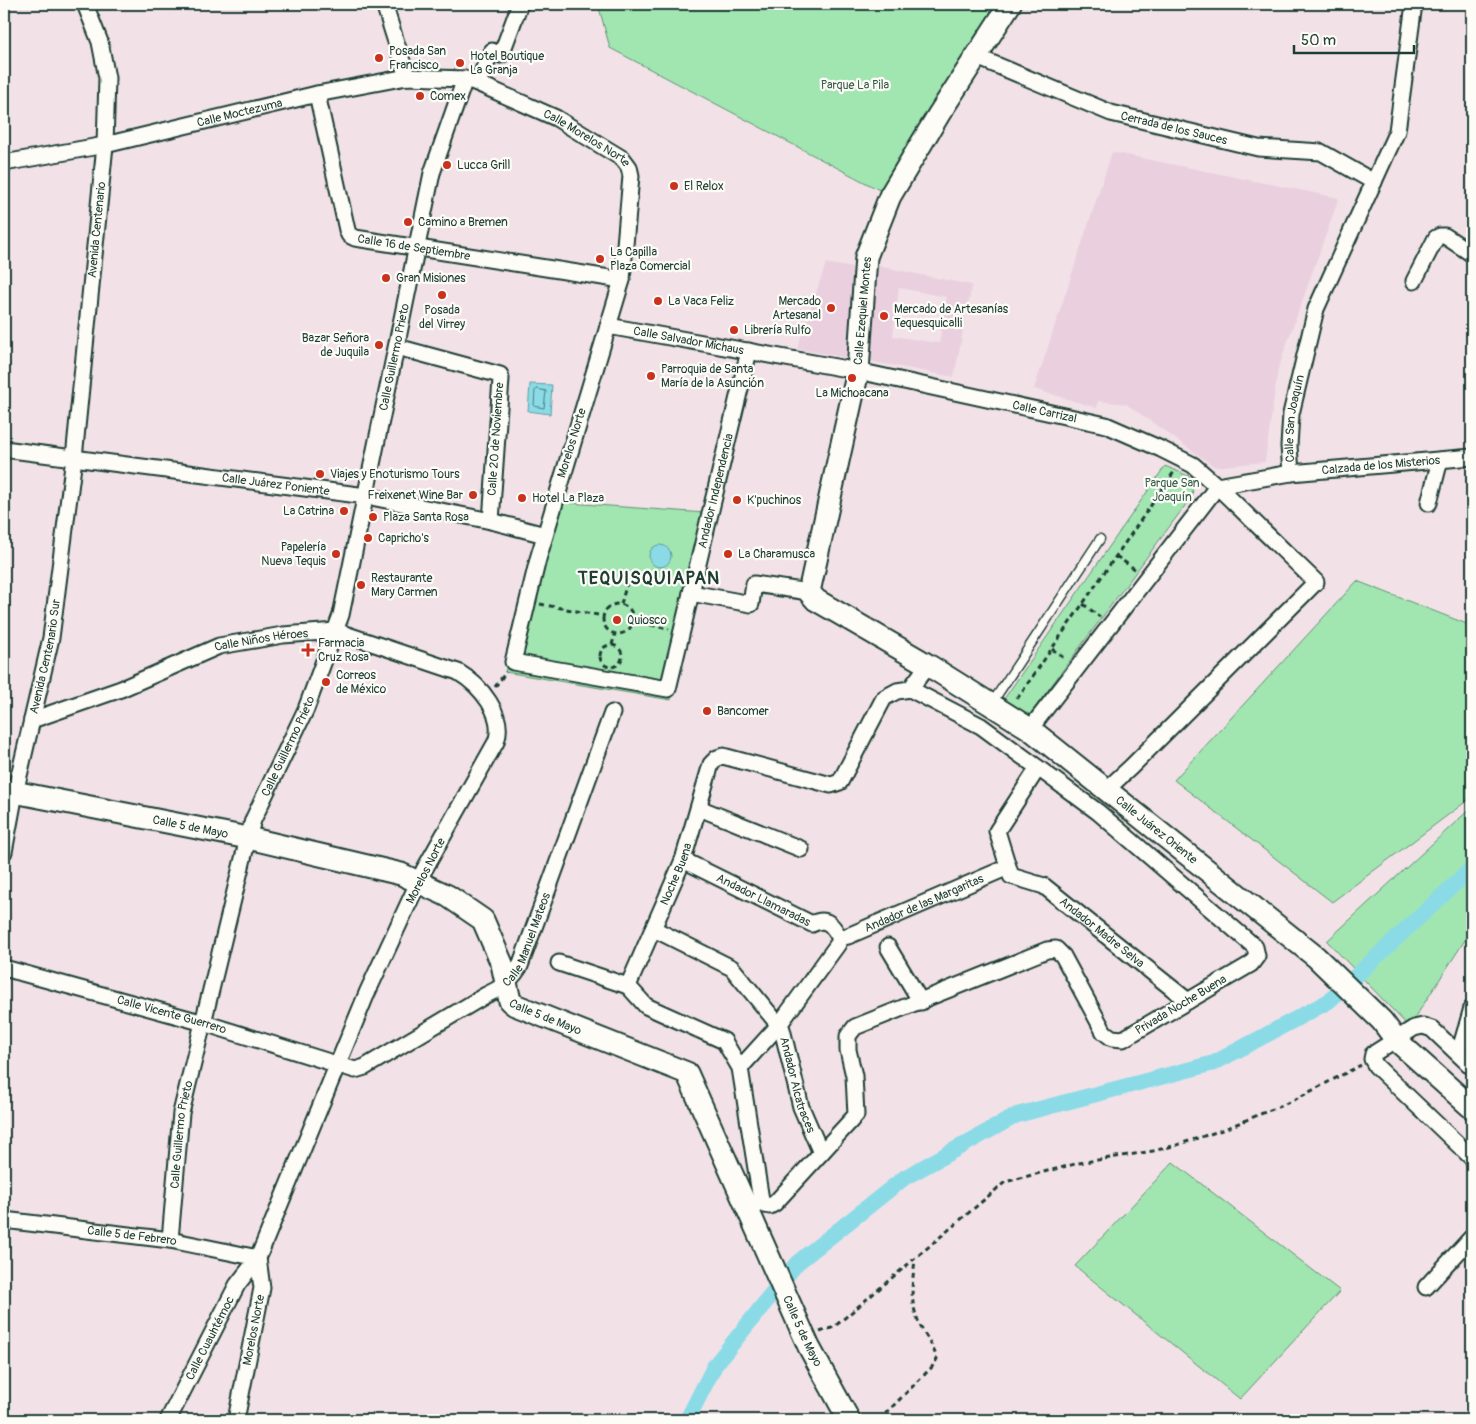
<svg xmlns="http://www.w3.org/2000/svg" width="1476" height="1424" viewBox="0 0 1476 1424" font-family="Pangolin,sans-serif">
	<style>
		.built { fill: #ead0de; fill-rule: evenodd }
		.green { fill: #a1e5b1; stroke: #609172 }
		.water { fill: #8bdbe7; stroke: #609c9f }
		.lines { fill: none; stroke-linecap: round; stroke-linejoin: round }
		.shore { stroke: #4a7c7c; stroke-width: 1 }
		.canal { stroke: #8bdbe7; stroke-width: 16 }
		.lane-casing { stroke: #1f3d34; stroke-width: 11 }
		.street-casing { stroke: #1f3d34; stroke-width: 19 }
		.secondary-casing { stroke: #1f3d34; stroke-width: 25 }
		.path { stroke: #1f3d34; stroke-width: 3; stroke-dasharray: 5 4; stroke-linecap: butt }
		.lane { stroke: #fdfcf7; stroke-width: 8 }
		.street { stroke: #fdfcf7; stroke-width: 15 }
		.secondary { stroke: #fdfcf7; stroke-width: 21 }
		.poi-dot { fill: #c8321e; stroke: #fdfcf7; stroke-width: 2 }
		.labels { text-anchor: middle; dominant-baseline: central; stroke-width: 4.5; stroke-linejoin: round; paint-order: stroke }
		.poi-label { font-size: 12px; fill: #1f3d34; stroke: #fdfcf7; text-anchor: start }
		.park-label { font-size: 12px; fill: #395f4d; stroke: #fdfcf7 }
		.street-label { font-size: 12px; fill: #1f3d34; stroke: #fdfcf7 }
		.district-label { font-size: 18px; font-weight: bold; letter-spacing: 1px; fill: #1f3d34; stroke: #fdfcf7 }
	</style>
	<rect width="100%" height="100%" fill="#f2e2e8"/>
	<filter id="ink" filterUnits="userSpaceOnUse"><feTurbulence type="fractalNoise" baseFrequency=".02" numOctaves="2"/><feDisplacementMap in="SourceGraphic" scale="10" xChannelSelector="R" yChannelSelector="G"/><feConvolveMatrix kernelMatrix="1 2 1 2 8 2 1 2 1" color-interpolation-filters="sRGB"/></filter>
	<g filter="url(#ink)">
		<path class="built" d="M 1112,152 L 1339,198 L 1278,369 L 1265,462 L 1215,467 L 1126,404 L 1098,401 L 1097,408 L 1034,389 Z
			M 826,263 L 855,268 L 848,358 L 797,349 Z
			M 878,266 L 972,285 L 954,377 L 868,361 ZM 899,288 L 946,297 L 939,343 L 893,336 Z"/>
		<path class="green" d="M 598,4 L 1005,4 L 885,193 L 610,48 Z
			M 1165,466 L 1191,477 L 1193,495 L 1028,717 L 1004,699 Z
			M 556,502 L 705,513 L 671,700 L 505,672 Z
			M 1357,581 L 1472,626 L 1472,797 L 1332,902 L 1174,780 Z
			M 1472,807 L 1472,934 L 1465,940 L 1409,1027 L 1327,941 Z
			M 1173,1162 L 1340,1291 L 1240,1399 L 1075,1266 Z"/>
		<path class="water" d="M 530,384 L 552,385 L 550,414 L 528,411 Z
			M649 556a11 11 0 1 1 22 0a11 11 0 1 1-22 0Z"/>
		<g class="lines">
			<path class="shore" d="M 537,389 L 546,391 L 544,408 L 534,406 L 535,391 Z"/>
			<path class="canal" d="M 687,1420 L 715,1365 L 797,1263 L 904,1178 L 1017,1115 L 1214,1063 L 1329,1001 L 1472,868"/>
			<g class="lane-casing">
				<path id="lane" d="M 992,703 L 1100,539"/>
			</g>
			<g class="street-casing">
				<g id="street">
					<path d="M 384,4 L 407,77"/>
					<path id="s1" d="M 977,57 L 1111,113 L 1258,148 L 1321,152 L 1374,182"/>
					<path d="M 477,83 L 492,51 L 501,55 L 520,4"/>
					<path id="s2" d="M 317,94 L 347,230 L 349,235 L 355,238 L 622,280"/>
					<path id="s3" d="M 4,163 L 105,145 L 317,94 L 407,77 L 465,79 L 477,83 L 556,118 L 623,159 L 629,167 L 631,176 L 622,280 L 538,559 L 513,662 L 668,689 L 749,351"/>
					<path d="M 1414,281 L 1436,238 L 1440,236 L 1445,236 L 1472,254"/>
					<path id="s4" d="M 608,326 L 858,371 L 1106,425 L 1161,449 L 1193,465 L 1217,486 L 1316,582 L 1131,767 L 1106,790"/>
					<path d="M 397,347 L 500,375 L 501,379 L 491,521"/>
					<path id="s5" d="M 4,449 L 366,496 L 491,521 L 545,535"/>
					<path id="s6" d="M 1291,473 L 1289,446 L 1291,414 L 1316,309 L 1397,131 L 1414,4"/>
					<path d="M 1429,503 L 1440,460"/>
					<path d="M 691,593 L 751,604 L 754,584 L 809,592"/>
					<path id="s7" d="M 910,689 L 981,726 L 1098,812 L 1255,947 L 1257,956 L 1251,964 L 1123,1039 L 1112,1038 L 1104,1032 L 1063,956 L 1056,949 L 1047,950 L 855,1027 L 848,1036 L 848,1050 L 854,1076 L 856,1115 L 775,1203 L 770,1206 L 764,1205 L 761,1200 L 740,1068 L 724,1041 L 646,1006 L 628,986 L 683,860 L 711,764 L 717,758 L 723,756 L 831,785 L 840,782 L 884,698 L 897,691 L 910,689 L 928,665"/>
					<path id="s8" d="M 32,720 L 121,689 L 219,646 L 283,635 L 336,631 L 458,672 C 480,685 506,715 496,742 L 424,870 L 367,993 L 258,1258 L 262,1288 L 236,1420"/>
					<path id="s9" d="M 1030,729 L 1210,496 L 1217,486 L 1291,473 L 1472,457"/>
					<path id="s10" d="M 1038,768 L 997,831 L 1011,876 L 1044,886 L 1188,1001"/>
					<path d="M 699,808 L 801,849"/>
					<path id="s11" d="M 4,852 L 15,793 L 51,638 L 74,458 L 105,145 L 107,78 L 100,42 L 85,4"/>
					<path id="s12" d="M 683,860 L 812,924 C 827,916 833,926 840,938"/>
					<path id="s13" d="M 654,929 L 732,968 L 782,1029 L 801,1107 L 821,1153"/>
					<path id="s14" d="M 840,938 L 848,936 L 1008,867"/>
					<path d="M 888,947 L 921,1002"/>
					<path d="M 559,963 L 628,986"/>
					<path id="s15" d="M 4,968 L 204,1023 L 355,1070 L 365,1067 L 486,995 C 501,989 512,979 520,966 L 612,713"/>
					<path d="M 1459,1053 L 1472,1008"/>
					<path d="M 1472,1067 L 1432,1029 L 1423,1026 L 1414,1028 L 1373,1054 L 1372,1059 L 1376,1066 L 1472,1158"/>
					<path d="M 740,1068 L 779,1025 L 838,944 L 840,938"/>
					<path id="s16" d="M 4,1220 L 170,1240 L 258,1258"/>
					<path id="s17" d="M 170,1240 L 181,1113 L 248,838 L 253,820 L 306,709 L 341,615 L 432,173 L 465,79"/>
					<path d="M 1426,1287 L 1472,1237"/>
					<path id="s18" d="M 168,1420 L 237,1285 L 258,1258"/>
				</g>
			</g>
			<g class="secondary-casing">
				<g id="secondary">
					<path id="s19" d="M 1010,4 L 939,114 L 890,196 L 866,257 L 858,371 L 809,592 L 816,600 L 928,665 L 1030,729 L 1316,957 L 1382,1021 L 1396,1040 L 1472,1108"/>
					<path id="s20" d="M 4,790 L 248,838 L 401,874 L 448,896 L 483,920 L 502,964 L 510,1001 L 515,1005 L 687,1073 L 809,1347 L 849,1420"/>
				</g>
			</g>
			<path class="path" d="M 1116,556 L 1136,570
				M 540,604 L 603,616
				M 621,604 L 628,579
				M 1083,604 L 1100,617
				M603 619a15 15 0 1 1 30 0a15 15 0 1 1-30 0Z
				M 633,621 L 669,629
				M 612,645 L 615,634
				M600 656a11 11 0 1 1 22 0a11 11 0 1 1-22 0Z
				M 1052,649 L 1065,659
				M 495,687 L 506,672
				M 1017,699 L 1174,472
				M 820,1332 L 834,1327 L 1005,1182 L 1079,1163 L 1153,1151 L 1177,1145 L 1222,1130 L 1292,1101 L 1361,1065
				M 879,1420 L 932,1367 L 937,1359 C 932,1342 925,1337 919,1323 C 909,1299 912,1285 915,1260"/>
			<use href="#lane" class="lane"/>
			<use href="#street" class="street"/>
			<use href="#secondary" class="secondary"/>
		</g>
	</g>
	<g class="poi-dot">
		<circle cx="379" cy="58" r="5"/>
		<circle cx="460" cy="63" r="5"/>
		<circle cx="420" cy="96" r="5"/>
		<circle cx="447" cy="165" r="5"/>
		<circle cx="674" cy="186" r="5"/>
		<circle cx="408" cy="222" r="5"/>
		<circle cx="600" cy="259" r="5"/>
		<circle cx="386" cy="278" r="5"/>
		<circle cx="442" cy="295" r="5"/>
		<circle cx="658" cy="301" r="5"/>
		<circle cx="831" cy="308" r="5"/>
		<circle cx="884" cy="316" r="5"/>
		<circle cx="734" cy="330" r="5"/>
		<circle cx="379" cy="345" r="5"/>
		<circle cx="651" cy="376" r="5"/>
		<circle cx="852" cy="378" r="5"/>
		<circle cx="320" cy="474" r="5"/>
		<circle cx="473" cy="495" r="5"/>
		<circle cx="522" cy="498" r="5"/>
		<circle cx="737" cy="500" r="5"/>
		<circle cx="344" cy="511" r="5"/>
		<circle cx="373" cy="517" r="5"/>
		<circle cx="368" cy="538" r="5"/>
		<circle cx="336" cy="554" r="5"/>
		<circle cx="728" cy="554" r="5"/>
		<circle cx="361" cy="585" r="5"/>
		<circle cx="617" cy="620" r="5"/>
		<path d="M305.5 642.5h5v5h5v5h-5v5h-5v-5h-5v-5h5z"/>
		<circle cx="326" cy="682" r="5"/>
		<circle cx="707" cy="711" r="5"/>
	</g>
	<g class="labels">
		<g class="poi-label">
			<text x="389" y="51">Posada San<tspan x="389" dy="14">Francisco</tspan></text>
			<text x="470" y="56">Hotel Boutique<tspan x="470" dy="14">La Granja</tspan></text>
			<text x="430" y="96">Comex</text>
			<text x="457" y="165">Lucca Grill</text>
			<text x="684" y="186">El Relox</text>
			<text x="418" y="222">Camino a Bremen</text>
			<text x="610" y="252">La Capilla<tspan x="610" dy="14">Plaza Comercial</tspan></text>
			<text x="396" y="278">Gran Misiones</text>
			<text x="668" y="301">La Vaca Feliz</text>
			<text x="821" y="301" text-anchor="end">Mercado<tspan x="821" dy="14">Artesanal</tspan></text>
			<text x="894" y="309">Mercado de Artesanías<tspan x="894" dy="14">Tequesquicalli</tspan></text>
			<text x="442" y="310" text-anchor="middle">Posada<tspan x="442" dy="14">del Virrey</tspan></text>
			<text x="744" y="330">Librería Rulfo</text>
			<text x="369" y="338" text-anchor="end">Bazar Señora<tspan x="369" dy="14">de Juquila</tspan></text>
			<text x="661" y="369">Parroquia de Santa<tspan x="661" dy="14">María de la Asunción</tspan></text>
			<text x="852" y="393" text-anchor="middle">La Michoacana</text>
			<text x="330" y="474">Viajes y Enoturismo Tours</text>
			<text x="463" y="495" text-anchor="end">Freixenet Wine Bar</text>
			<text x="532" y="498">Hotel La Plaza</text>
			<text x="747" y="500">K'puchinos</text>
			<text x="334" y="511" text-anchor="end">La Catrina</text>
			<text x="383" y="517">Plaza Santa Rosa</text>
			<text x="378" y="538">Capricho's</text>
			<text x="326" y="547" text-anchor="end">Papelería<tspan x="326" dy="14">Nueva Tequis</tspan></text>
			<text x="738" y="554">La Charamusca</text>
			<text x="371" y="578">Restaurante<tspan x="371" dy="14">Mary Carmen</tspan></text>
			<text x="627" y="620">Quiosco</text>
			<text x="318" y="643">Farmacia<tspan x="318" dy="14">Cruz Rosa</tspan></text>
			<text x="336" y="675">Correos<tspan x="336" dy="14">de México</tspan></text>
			<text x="717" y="711">Bancomer</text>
		</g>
		<g class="park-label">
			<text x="855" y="85">Parque La Pila</text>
			<text x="1172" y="483">Parque San<tspan x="1172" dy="14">Joaquín</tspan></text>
		</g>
		<g class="street-label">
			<text stroke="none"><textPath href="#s3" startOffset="241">Calle Moctezuma</textPath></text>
			<text stroke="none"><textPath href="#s1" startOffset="210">Cerrada de los Sauces</textPath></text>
			<text stroke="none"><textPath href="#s3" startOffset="606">Calle Morelos Norte</textPath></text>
			<text stroke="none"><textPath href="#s11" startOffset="630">Avenida Centenario</textPath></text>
			<text stroke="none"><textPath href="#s2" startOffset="211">Calle 16 de Septiembre</textPath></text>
			<text transform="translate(863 311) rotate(-85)">Calle Ezequiel Montes</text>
			<text stroke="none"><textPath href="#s4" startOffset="82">Calle Salvador Michaus</textPath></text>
			<text stroke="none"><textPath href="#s17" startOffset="916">Calle Guillermo Prieto</textPath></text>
			<text stroke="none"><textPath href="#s4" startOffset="445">Calle Carrizal</textPath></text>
			<text stroke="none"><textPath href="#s6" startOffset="55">Calle San Joaquín</textPath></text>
			<text transform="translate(496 439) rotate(-86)">Calle 20 de Noviembre</text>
			<text transform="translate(572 443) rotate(-73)">Morelos Norte</text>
			<text stroke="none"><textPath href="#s9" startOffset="472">Calzada de los Misterios</textPath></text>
			<text stroke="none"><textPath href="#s5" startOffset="274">Calle Juárez Poniente</textPath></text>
			<text stroke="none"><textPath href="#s3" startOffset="1530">Andador Independencia</textPath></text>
			<text stroke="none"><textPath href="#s8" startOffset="244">Calle Niños Héroes</textPath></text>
			<text stroke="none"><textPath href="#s11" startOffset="200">Avenida Centenario Sur</textPath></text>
			<text stroke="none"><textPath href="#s17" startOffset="511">Calle Guillermo Prieto</textPath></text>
			<text stroke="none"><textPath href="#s20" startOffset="190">Calle 5 de Mayo</textPath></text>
			<text stroke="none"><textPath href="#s19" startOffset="1055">Calle Juárez Oriente</textPath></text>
			<text transform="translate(426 871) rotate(-63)">Morelos Norte</text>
			<text stroke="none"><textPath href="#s7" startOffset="1561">Noche Buena</textPath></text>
			<text stroke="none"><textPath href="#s12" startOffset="90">Andador Llamaradas</textPath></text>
			<text stroke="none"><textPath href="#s14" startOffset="91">Andador de las Margaritas</textPath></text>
			<text stroke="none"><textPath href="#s10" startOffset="231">Andador Madre Selva</textPath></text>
			<text stroke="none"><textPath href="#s15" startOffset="589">Calle Manuel Mateos</textPath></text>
			<text transform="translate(1181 1005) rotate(-31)">Privada Noche Buena</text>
			<text stroke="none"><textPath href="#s15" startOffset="174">Calle Vicente Guerrero</textPath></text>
			<text stroke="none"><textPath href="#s20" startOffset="625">Calle 5 de Mayo</textPath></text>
			<text stroke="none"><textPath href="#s13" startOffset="224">Andador Alcatraces</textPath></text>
			<text stroke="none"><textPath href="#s17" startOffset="106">Calle Guillermo Prieto</textPath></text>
			<text stroke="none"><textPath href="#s16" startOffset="129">Calle 5 de Febrero</textPath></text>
			<text transform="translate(254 1330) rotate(-79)">Morelos Norte</text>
			<text stroke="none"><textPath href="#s20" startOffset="1060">Calle 5 de Mayo</textPath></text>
			<text stroke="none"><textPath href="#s18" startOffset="92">Calle Cuauhtémoc</textPath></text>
		</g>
		<g class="district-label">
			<text x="649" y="578">TEQUISQUIAPAN</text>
		</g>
	</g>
	<rect width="1476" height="1424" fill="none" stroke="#fdfcf7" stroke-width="20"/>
	<rect x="10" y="10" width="1456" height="1404" fill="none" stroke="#1f3d34" stroke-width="2" filter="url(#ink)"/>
	<path d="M1294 45v8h120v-8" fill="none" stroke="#1f3d34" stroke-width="2.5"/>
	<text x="1301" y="45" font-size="15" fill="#1f3d34" stroke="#fdfcf7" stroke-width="4" paint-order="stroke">50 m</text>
</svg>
